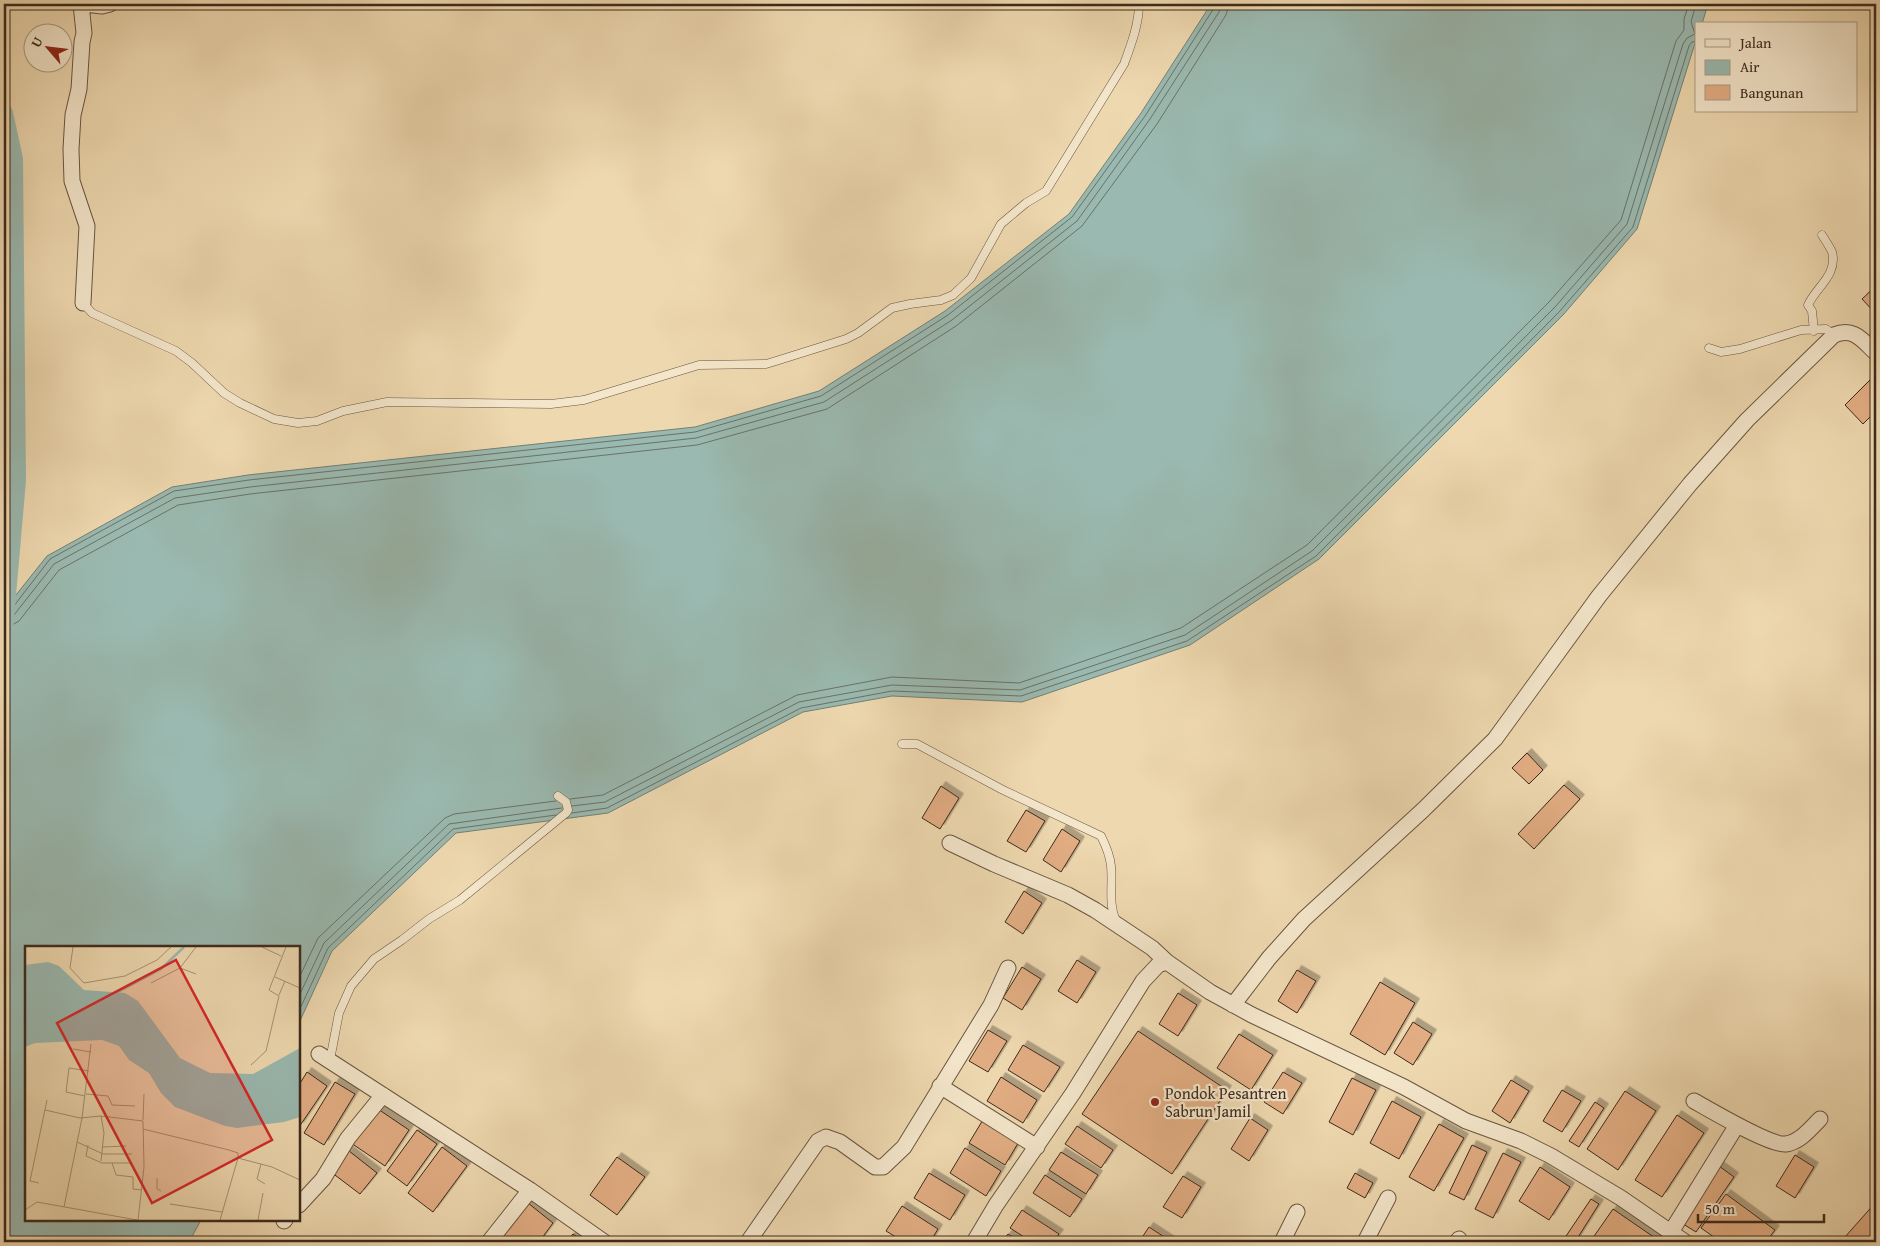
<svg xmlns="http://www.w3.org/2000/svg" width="1880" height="1246" viewBox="0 0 1880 1246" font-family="'Gentium Book Plus',serif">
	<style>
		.water { fill: #9ab9b0; stroke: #748075 }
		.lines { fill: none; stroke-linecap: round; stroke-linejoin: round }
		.shore { stroke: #6b7266; stroke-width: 1 }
		.canal { stroke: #9ab9b0; stroke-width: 18 }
		.building { fill: #e2ad83; stroke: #3c2a1c; filter: url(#shadow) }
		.service-casing { stroke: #685641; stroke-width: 9 }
		.minor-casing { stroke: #685641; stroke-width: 17 }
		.service { stroke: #f4e6cb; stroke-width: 8 }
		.minor { stroke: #f4e6cb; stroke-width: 15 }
		.poi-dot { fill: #8f2418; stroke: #f4e6cb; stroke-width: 2 }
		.labels { text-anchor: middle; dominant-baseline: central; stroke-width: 4.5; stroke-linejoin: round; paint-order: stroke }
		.poi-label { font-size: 16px; fill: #3c2a1c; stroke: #f4e6cb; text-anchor: start }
		.inset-river { fill: none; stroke: #9ab9b0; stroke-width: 2.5 }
		.inset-road { fill: none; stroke: #a79274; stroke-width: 1 }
		.view { fill: #d62828; fill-opacity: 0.15; stroke: #d62828; stroke-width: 2.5 }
		.inset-edge { fill: none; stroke: #3c2a1c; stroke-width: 2.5 }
	</style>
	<defs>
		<filter id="shadow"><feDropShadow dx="4.5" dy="-4.5" stdDeviation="0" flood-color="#0004"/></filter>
	</defs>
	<rect width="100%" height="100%" fill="#eed8af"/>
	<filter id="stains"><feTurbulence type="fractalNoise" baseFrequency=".004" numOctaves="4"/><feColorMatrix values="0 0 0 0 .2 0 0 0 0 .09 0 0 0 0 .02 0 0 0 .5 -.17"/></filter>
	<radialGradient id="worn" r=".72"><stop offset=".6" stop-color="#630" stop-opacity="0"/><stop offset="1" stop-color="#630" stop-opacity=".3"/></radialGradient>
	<path class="water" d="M 1211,4 L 1708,4 L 1702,24 L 1696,24 L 1696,40 L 1637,229 L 1563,315 L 1319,559 L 1190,645 L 1022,702 L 892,696 L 803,712 L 608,813 L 456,833 L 332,951 L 299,1023 L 299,947 L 26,947 L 26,1220 L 201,1220 L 189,1242 L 4,1242 L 4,610 L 47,556 L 172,487 L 248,475 L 695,427 L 819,391 L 945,311 L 1069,214 L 1141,113 Z"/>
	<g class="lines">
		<path class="shore" d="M 4,613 L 10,611 L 50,559 L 174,491 L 249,480 L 695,432 L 821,396 L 948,315 L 1072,217 L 1145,116 L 1214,8 L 1215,4
			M 4,619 L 9,618 L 14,615 L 54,564 L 175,498 L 250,487 L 696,438 L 824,402 L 952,320 L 1077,221 L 1150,119 L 1219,12 L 1221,4
			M 4,627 L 12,625 L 19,621 L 59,570 L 178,505 L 250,494 L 697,445 L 827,409 L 956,326 L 1082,226 L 1157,124 L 1226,15 L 1229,4
			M 570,799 L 603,795 L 797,695 L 892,677 L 1019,683 L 1181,628 L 1307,545 L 1549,302 L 1621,220 L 1676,41 L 1684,30 L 1684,19 L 1689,4
			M 572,806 L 605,802 L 799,702 L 892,685 L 1020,690 L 1185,635 L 1312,551 L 1555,307 L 1627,224 L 1683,44 L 1687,38 L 1695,34 L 1691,22 L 1696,4
			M 572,813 L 607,808 L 801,708 L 892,691 L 1021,696 L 1187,641 L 1316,556 L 1559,312 L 1633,227 L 1689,46 L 1692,42 L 1696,41
			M 299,978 L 318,938 L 445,818 L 454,814 L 556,801
			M 299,996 L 324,943 L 449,824 L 562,808
			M 299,1011 L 328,948 L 453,829 L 556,815"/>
		<path class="canal" d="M 4,113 L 14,159 L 17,480 L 4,630"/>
	</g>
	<path class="building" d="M 1876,286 L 1876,314 L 1862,299 Z
		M 1876,374 L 1876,411 L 1863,424 L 1845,405 Z
		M 1527,753 L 1543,770 L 1529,784 L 1512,768 Z
		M 1564,785 L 1580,799 L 1534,849 L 1518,834 Z
		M 941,786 L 959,798 L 940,829 L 922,818 Z
		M 1026,810 L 1045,821 L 1026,852 L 1007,841 Z
		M 1062,829 L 1080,841 L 1061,872 L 1043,860 Z
		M 1024,891 L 1042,903 L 1023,934 L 1005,922 Z
		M 1077,960 L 1096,972 L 1077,1003 L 1058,991 Z
		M 1022,967 L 1041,979 L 1022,1010 L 1003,998 Z
		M 1297,970 L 1316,981 L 1297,1013 L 1278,1001 Z
		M 1380,982 L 1415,1003 L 1385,1055 L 1350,1034 Z
		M 1178,993 L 1197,1005 L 1178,1036 L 1159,1024 Z
		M 1413,1022 L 1432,1034 L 1413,1065 L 1394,1053 Z
		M 988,1030 L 1007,1041 L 988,1072 L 969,1061 Z
		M 1138,1031 L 1227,1090 L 1172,1174 L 1082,1114 Z
		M 1239,1034 L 1273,1055 L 1251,1090 L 1217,1068 Z
		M 1023,1045 L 1060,1067 L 1044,1092 L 1008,1070 Z
		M 307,1072 L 327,1086 L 299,1127 L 299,1085 Z
		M 1283,1072 L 1302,1083 L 1283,1114 L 1264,1102 Z
		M 1001,1077 L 1037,1100 L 1023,1123 L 987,1101 Z
		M 1352,1078 L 1376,1090 L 1353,1135 L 1329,1122 Z
		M 1511,1080 L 1529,1091 L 1510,1123 L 1492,1111 Z
		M 335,1082 L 355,1094 L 324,1145 L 304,1133 Z
		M 1562,1090 L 1581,1101 L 1562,1132 L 1543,1121 Z
		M 1625,1091 L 1656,1111 L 1618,1170 L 1587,1149 Z
		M 1392,1101 L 1421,1117 L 1399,1159 L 1370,1143 Z
		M 1595,1102 L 1604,1108 L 1579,1147 L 1569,1141 Z
		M 375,1107 L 409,1130 L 385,1166 L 351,1143 Z
		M 1677,1115 L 1704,1133 L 1662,1197 L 1635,1180 Z
		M 984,1118 L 1020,1140 L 1005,1165 L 969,1143 Z
		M 1250,1118 L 1268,1130 L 1249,1161 L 1231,1149 Z
		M 1439,1124 L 1464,1138 L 1434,1191 L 1409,1177 Z
		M 1077,1126 L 1113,1150 L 1101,1168 L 1065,1144 Z
		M 417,1130 L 437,1144 L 407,1186 L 387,1171 Z
		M 1472,1145 L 1487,1152 L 1464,1200 L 1449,1193 Z
		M 344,1147 L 377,1173 L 360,1194 L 327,1169 Z
		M 442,1147 L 467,1166 L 433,1212 L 408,1193 Z
		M 965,1148 L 1001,1171 L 986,1196 L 950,1173 Z
		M 1061,1152 L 1098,1175 L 1086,1194 L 1049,1170 Z
		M 1503,1153 L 1521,1162 L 1493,1218 L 1475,1209 Z
		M 1795,1155 L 1814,1167 L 1795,1198 L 1776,1186 Z
		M 617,1157 L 645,1177 L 617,1215 L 590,1195 Z
		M 1719,1166 L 1734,1177 L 1696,1232 L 1680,1222 Z
		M 1540,1167 L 1570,1187 L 1549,1220 L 1519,1201 Z
		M 929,1173 L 965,1195 L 950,1220 L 914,1198 Z
		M 1355,1173 L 1373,1183 L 1365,1198 L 1347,1188 Z
		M 1045,1175 L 1082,1199 L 1070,1217 L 1033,1193 Z
		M 1183,1176 L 1201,1187 L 1182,1218 L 1163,1207 Z
		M 1726,1194 L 1775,1230 L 1766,1242 L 1721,1242 L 1701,1228 Z
		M 1591,1199 L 1599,1204 L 1575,1242 L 1562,1242 Z
		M 1876,1202 L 1876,1242 L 1851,1242 L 1845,1237 Z
		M 528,1203 L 553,1223 L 539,1242 L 498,1242 Z
		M 902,1206 L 938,1229 L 930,1242 L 904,1242 L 886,1231 Z
		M 1613,1209 L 1661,1242 L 1590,1242 Z
		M 1022,1210 L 1059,1234 L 1053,1242 L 1032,1242 L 1010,1228 Z
		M 1149,1227 L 1172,1242 L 1139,1242 Z
		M 573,1234 L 584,1242 L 566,1242 Z
		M 1008,1234 L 1021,1242 L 1002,1242 Z"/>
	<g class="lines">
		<g class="service-casing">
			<path id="service" d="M 83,303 L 92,313 L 176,351 L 192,363 L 224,393 L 240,403 L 274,419 L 298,423 L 317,421 L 343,411 L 387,402 L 551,404 L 584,400 L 699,365 L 766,364 L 776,361 L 846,339 L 858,333 L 892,308 L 910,304 L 941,300 L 953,295 L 971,278 L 1001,224 L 1026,203 L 1046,191 L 1124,64 C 1131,45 1139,24 1139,4
				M 1814,331 L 1812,311 L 1808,305 C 1816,287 1838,275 1832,252 C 1830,247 1825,240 1822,235
				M 1709,348 L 1721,352 L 1740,349 L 1801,330 L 1826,329 L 1834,335
				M 902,744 L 917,744 L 1003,790 L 1101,836 C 1106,846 1110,855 1111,866 C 1113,884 1108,904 1116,921
				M 330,1060 L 339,1013 L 351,986 L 374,959 L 402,940 L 429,919 L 460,900 L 566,813 L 568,810 L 566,802 L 558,796"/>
		</g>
		<g class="minor-casing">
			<path id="minor" d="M 81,4 L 84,33 L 82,42 L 79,89 L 73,115 L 71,149 L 72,181 L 87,226 L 83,303
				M 85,4 L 102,6 L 110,4
				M 950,843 L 994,864 L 1068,895 L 1095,910 L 1152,948 L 1167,962
				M 1233,1005 L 1269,958 L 1304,919 L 1423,810 L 1495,739 L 1599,596 L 1690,484 L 1747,420 L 1834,335 C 1854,327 1862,340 1876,353
				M 319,1054 L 530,1190 L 604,1242
				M 940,1086 L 1037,1147
				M 1694,1101 C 1710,1110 1771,1146 1786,1144 C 1800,1142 1810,1129 1820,1119
				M 299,1205 L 323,1179 L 348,1138 L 383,1095
				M 284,1221 L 285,1220
				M 1671,1232 L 1737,1125
				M 489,1242 L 530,1190
				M 748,1242 L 818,1141 L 826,1137 L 840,1142 L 875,1167 L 883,1167 L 904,1147 L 991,1005 L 1008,968
				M 974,1242 L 996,1205 L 1073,1093 L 1143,981 L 1158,965 L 1167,962 L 1210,992 L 1252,1015 L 1404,1087 L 1466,1121 L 1521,1141 L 1551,1156 L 1621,1198 L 1685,1242
				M 1282,1242 L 1297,1212
				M 1365,1242 L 1388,1198
				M 1457,1242 L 1459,1239"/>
		</g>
		<use href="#service" class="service"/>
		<use href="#minor" class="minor"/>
	</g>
	<circle class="poi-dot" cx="1155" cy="1102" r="5"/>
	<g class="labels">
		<g class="poi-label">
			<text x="1165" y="1093">Pondok Pesantren<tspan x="1165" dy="18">Sabrun Jamil</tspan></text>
		</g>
	</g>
	<g transform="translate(25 946)">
		<rect width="275" height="275" fill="#eed8af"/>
		<path d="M 23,16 L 34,20 L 59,44 L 100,47 L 113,55 L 155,112 L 185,127 L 228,128 L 275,102 L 275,171 L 259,176 L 212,182 L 200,180 L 150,161 L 136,147 L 124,127 L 104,114 L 94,100 L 77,94 L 10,97 L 0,101 L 0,19 Z" fill="#9ab9b0"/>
		<path class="inset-river" d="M 91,47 L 136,23 L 159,1"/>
		<path class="inset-road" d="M 48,1 L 45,22 L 59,37 L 100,30 L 132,14 L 146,1M 237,1 L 256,10M 155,22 L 171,28M 250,31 L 275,42M 126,37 L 155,22 L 171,1M 254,49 L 260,35M 48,103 L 66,106M 226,119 L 241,105 L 254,50 L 244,44 L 261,1M 61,148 L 83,150 L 87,159 L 110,160M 60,150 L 41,146 L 44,122 L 64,125M 20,164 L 55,172 L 76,170 L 118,175 L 119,221 L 113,274M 118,174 L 119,148M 118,183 L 204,204 L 213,207 L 213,212M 52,196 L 76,207M 63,199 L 61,210 L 77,217 L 87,217 L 91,229 L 108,231 L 108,243 L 117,244M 77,201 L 101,200M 76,208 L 107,208M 76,215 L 79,187 L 76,170M 87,217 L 107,217M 236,218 L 232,233 L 240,238M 132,232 L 132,243 L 136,245M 14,237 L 5,235 L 22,154M 145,258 L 197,266M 39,261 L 57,172 L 66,98M 0,264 L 12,256 L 112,274M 195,274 L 213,212 L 247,221 L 275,234M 233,274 L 238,247"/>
		<path class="view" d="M 151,14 L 247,194 L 127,257 L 32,77 Z"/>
		<rect width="275" height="275" class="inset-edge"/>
	</g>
	<rect width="1880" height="1246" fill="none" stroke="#eed8af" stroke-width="20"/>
	<rect x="5" y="5" width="1870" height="1236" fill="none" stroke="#3c2a1c" stroke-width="2.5"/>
	<rect x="10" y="10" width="1860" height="1226" fill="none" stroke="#3c2a1c"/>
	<rect x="1695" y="22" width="162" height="90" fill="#f4e6cb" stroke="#aa9b85"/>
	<rect x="1705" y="39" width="25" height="8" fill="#f4e6cb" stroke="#aa9b85"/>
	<text x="1740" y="48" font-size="15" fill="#3c2a1c">Jalan</text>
	<rect x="1705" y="60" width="25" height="15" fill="#9ab9b0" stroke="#aa9b85"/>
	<text x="1740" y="72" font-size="15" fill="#3c2a1c">Air</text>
	<rect x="1705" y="85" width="25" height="15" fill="#e2ad83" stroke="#aa9b85"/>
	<text x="1740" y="98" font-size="15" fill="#3c2a1c">Bangunan</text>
	<g transform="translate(48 48) rotate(298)"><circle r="24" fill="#f4e6cb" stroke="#aa9b85"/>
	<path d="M0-4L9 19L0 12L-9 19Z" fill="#8f2418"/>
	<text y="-8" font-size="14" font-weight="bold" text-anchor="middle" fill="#3c2a1c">U</text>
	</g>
	<path d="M1698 1214v8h126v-8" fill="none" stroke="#3c2a1c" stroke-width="2.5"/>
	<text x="1705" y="1214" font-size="15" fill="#3c2a1c" stroke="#f4e6cb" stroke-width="4" paint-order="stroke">50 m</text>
	<rect width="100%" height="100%" filter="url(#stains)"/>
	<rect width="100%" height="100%" fill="url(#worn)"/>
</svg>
